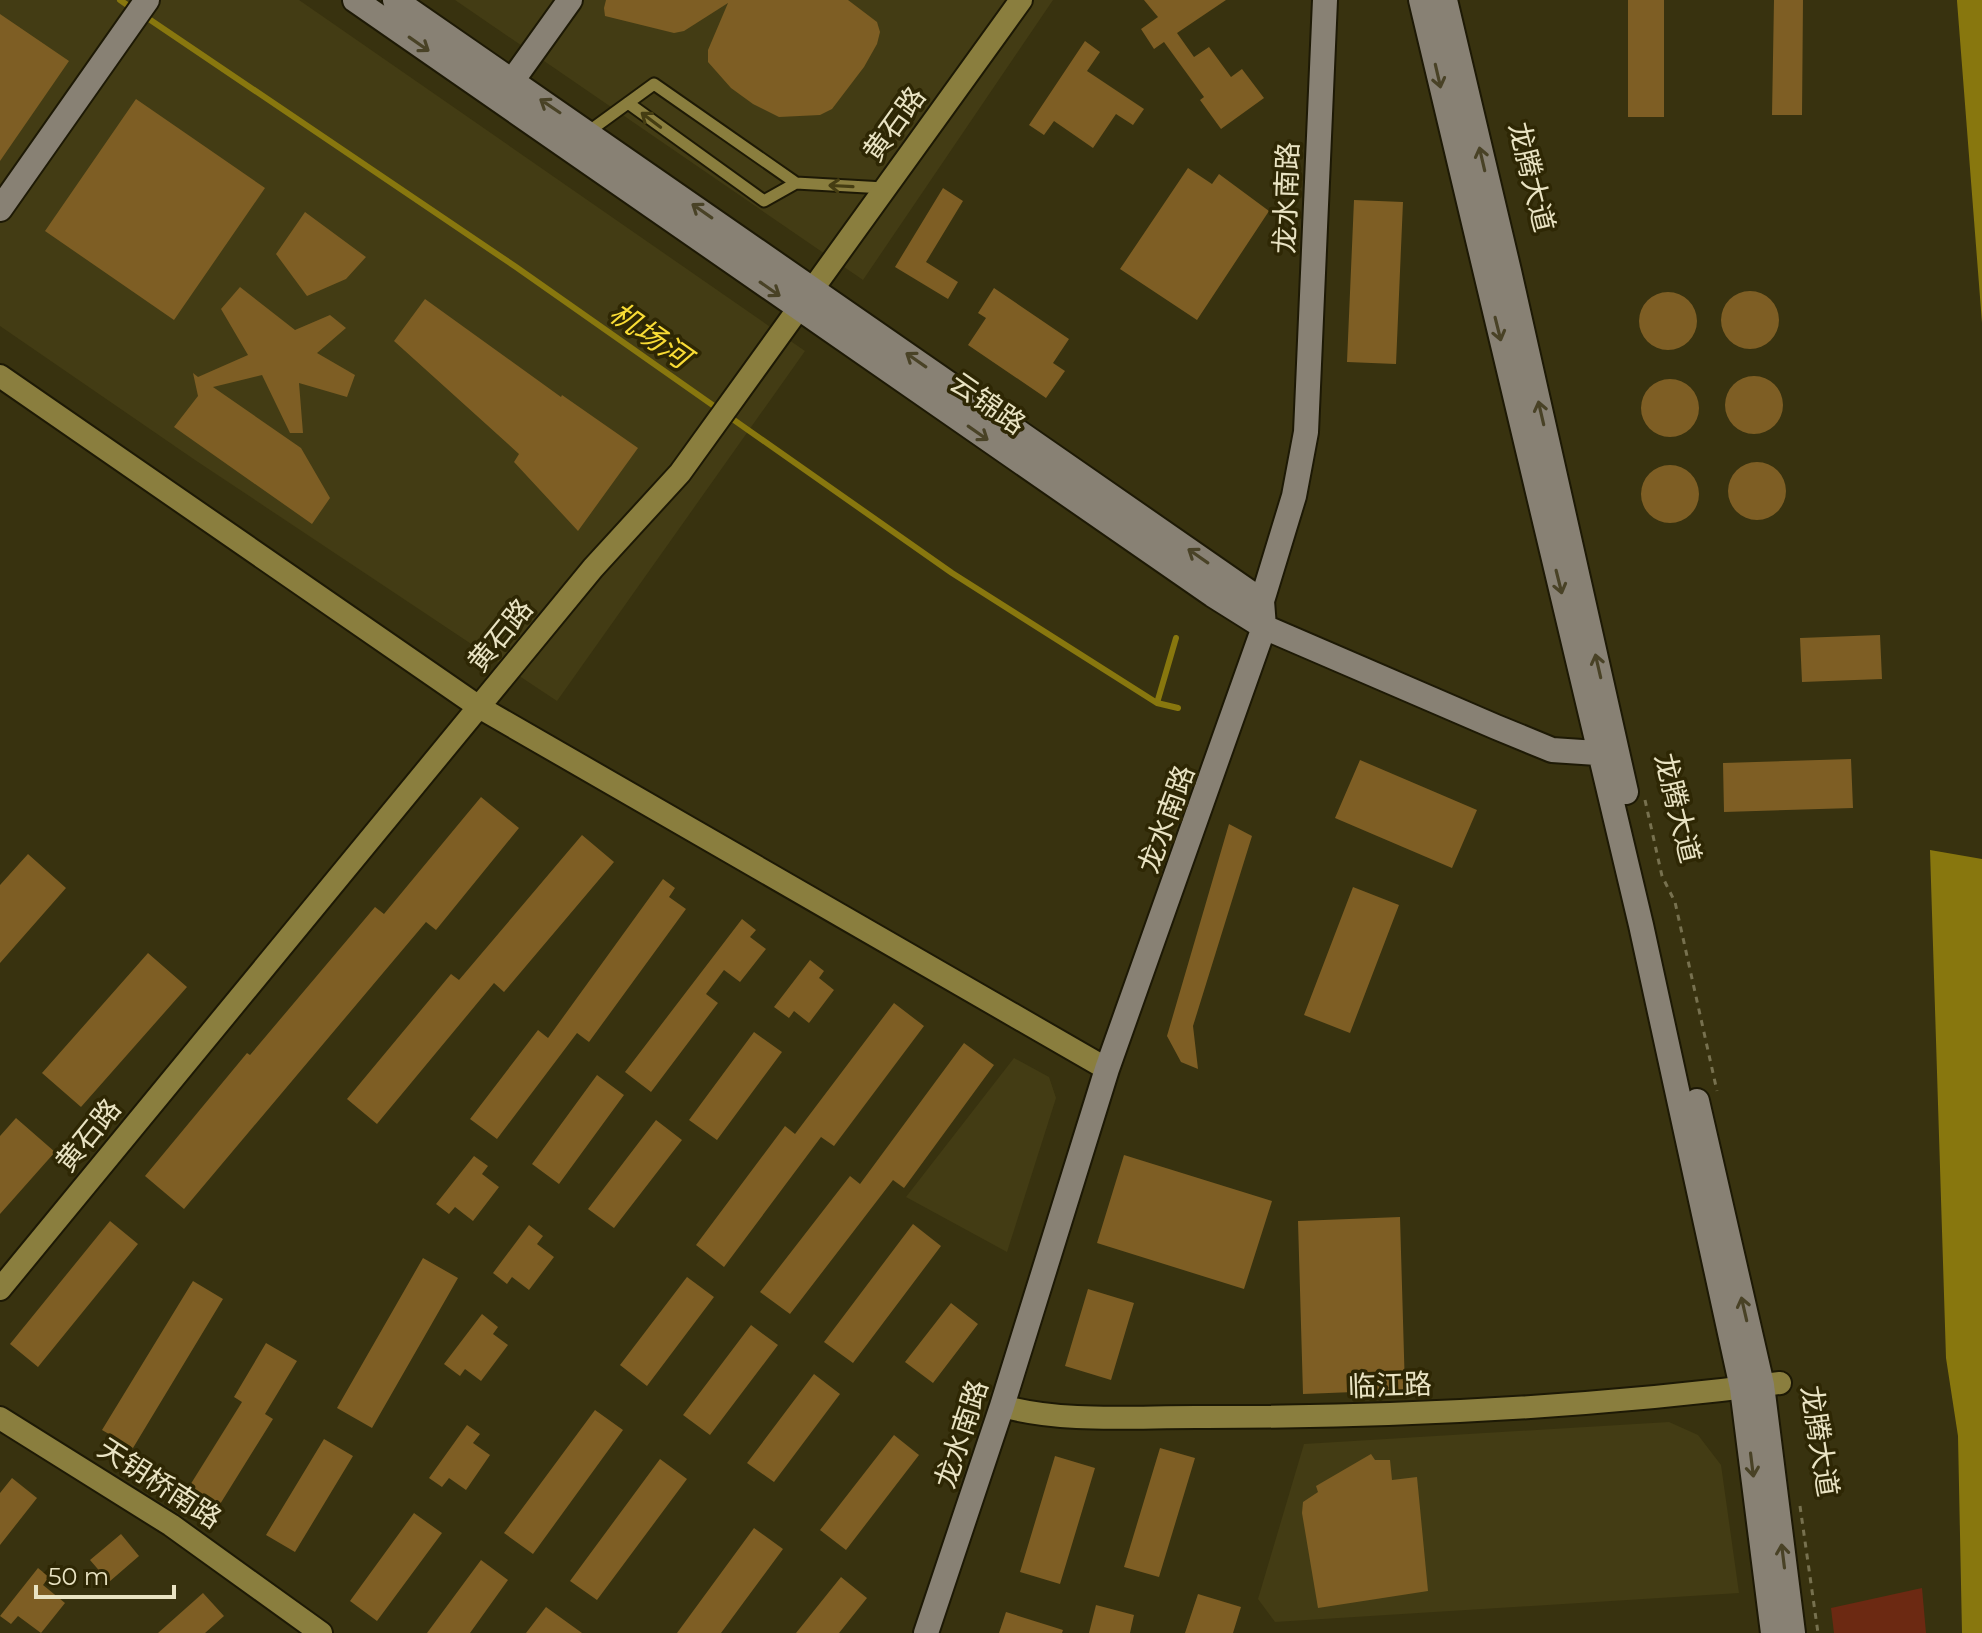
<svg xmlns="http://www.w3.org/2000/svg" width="1982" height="1633" viewBox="0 0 1982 1633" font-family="Montserrat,'Noto Sans SC',sans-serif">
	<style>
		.built { fill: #433c14 }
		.green { fill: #6c2912 }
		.water { fill: #88770e }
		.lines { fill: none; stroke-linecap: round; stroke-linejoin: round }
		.stream { stroke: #88770e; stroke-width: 6 }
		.building { fill: #7e5e24 }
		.lane-casing { stroke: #1d1905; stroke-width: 15 }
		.street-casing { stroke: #1d1905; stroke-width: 26 }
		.secondary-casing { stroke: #1d1905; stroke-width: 28 }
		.path { stroke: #77714f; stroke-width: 3; stroke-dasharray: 6 6; stroke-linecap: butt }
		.lane { stroke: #8a7e3e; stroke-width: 11 }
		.street { stroke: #8a7e3e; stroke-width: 22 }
		.secondary { stroke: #888174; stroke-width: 24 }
		.oneway { stroke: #494226 }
		.oneway2 { stroke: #453d12 }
		.labels { text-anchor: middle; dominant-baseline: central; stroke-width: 7; stroke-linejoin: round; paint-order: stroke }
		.street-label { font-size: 28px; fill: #e9e3c3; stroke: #2e2704 }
		.water-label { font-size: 30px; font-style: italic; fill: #f9dc35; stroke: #2e2704 }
	</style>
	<rect width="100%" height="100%" fill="#38320f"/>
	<path class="built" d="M 0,0 L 299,0 L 805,351 L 557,701 L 195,460 L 0,326 Z
		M 455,0 L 1053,0 L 863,280 Z
		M 1014,1058 L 1049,1077 L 1056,1098 L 1007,1252 L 906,1197 Z
		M 1669,1422 L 1698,1435 L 1721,1465 L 1739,1593 L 1275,1622 L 1258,1599 L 1304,1444 Z"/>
	<path class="green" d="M 1922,1588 L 1926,1633 L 1834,1633 L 1831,1608 Z"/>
	<path class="water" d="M 1957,0 L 1982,0 L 1982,323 L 1957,1 Z
		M 1930,850 L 1982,859 L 1982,1633 L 1962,1633 L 1958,1436 L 1946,1358 Z"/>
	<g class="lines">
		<path class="stream" d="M 120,0 L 133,9
			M 143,15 L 516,267 L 952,573 L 1157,703 L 1178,708
			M 1157,703 L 1176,638"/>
	</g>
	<path class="building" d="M 606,0 L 848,0 L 877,22 L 880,32 L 877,44 L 864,67 L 832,109 L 820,115 L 779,117 L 753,104 L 731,88 L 708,62 L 708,50 L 728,3 L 684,31 L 674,33 L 605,16 L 604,8 Z
		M 1144,0 L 1226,0 L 1177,33 L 1194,57 L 1209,47 L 1231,77 L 1242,69 L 1264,98 L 1221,129 L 1200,100 L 1204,97 L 1164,42 L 1154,49 L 1141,29 L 1158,17 Z
		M 1628,0 L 1664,0 L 1664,117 L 1628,117 Z
		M 1774,0 L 1803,0 L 1802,115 L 1772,115 Z
		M 0,14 L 69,61 L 0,161 Z
		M 1085,41 L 1100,52 L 1087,71 L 1144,109 L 1133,125 L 1116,114 L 1093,148 L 1054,121 L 1044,135 L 1029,125 Z
		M 136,99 L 265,188 L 174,320 L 45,231 Z
		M 1188,168 L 1212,184 L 1219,174 L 1269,211 L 1197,320 L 1120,269 Z
		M 943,188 L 963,201 L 926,262 L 958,282 L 948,299 L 895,267 Z
		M 1354,200 L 1403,202 L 1396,364 L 1347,362 Z
		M 305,212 L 366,257 L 346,279 L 307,296 L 276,254 Z
		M 240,287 L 295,330 L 330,315 L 346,328 L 317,353 L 355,375 L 347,397 L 299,383 L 303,433 L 290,433 L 262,375 L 213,387 L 301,448 L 330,498 L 312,524 L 174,427 L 198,396 L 193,373 L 198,377 L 248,355 L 221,309 Z
		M 994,288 L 1069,339 L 1053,363 L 1065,371 L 1046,398 L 968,345 L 986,318 L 978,313 Z
		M1721 320a29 29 0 1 1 58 0a29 29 0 1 1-58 0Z
		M1639 321a29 29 0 1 1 58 0a29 29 0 1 1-58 0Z
		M 425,299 L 561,397 L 562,395 L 638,448 L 578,531 L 514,462 L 519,454 L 394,341 Z
		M1725 405a29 29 0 1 1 58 0a29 29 0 1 1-58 0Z
		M1641 408a29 29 0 1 1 58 0a29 29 0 1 1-58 0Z
		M1728 491a29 29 0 1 1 58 0a29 29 0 1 1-58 0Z
		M1641 494a29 29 0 1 1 58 0a29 29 0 1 1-58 0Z
		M 1880,635 L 1882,679 L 1802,682 L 1800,638 Z
		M 1851,759 L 1853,808 L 1724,812 L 1723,763 Z
		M 1360,760 L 1477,810 L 1452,868 L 1335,818 Z
		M 481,797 L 519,828 L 436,930 L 426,922 L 184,1209 L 145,1176 L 247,1053 L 250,1055 L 375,907 L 384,914 Z
		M 1229,824 L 1252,836 L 1193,1026 L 1198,1069 L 1181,1062 L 1167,1036 Z
		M 582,835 L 614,862 L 504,992 L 494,983 L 377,1124 L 347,1099 L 451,974 L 459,980 Z
		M 28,854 L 66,888 L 0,963 L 0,885 Z
		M 663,879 L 675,888 L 669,897 L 686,909 L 589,1042 L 577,1033 L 497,1139 L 470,1119 L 538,1030 L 548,1038 Z
		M 1353,887 L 1399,905 L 1350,1033 L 1304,1015 Z
		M 742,919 L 756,930 L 750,937 L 766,949 L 740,982 L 724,970 L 706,994 L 718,1003 L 651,1092 L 625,1072 Z
		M 148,953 L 187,987 L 81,1107 L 42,1073 Z
		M 810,960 L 824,971 L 819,978 L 834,990 L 809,1023 L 794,1011 L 789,1018 L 774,1007 Z
		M 894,1003 L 924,1026 L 834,1146 L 821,1137 L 724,1267 L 696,1245 L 785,1126 L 795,1134 Z
		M 754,1032 L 782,1052 L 717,1140 L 689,1120 Z
		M 964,1043 L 994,1065 L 904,1188 L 893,1180 L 790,1314 L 760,1292 L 850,1176 L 860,1184 Z
		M 597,1075 L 624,1095 L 559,1184 L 532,1164 Z
		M 16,1118 L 55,1152 L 0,1214 L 0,1136 Z
		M 656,1120 L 682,1140 L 614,1228 L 588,1209 Z
		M 1124,1155 L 1272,1201 L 1244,1289 L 1097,1243 Z
		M 474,1156 L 488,1166 L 482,1174 L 499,1187 L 473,1221 L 455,1207 L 449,1214 L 436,1204 Z
		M 1400,1217 L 1405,1390 L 1303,1394 L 1298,1221 Z
		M 110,1221 L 138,1244 L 38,1367 L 10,1344 Z
		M 913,1224 L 941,1246 L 853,1363 L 824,1342 Z
		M 529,1225 L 543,1236 L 537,1244 L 554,1257 L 529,1290 L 512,1277 L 507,1284 L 493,1273 Z
		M 423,1258 L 458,1278 L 372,1428 L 337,1408 Z
		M 687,1277 L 714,1297 L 647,1386 L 620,1365 Z
		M 193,1281 L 223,1299 L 133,1448 L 102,1430 Z
		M 1088,1289 L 1134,1303 L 1111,1380 L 1065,1366 Z
		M 951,1303 L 978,1324 L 933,1383 L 905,1362 Z
		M 482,1314 L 498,1327 L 493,1334 L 508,1345 L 481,1381 L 465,1369 L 460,1376 L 444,1364 Z
		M 751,1325 L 778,1345 L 710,1435 L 683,1415 Z
		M 266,1343 L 297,1361 L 265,1414 L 273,1419 L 217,1509 L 187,1490 L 242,1402 L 234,1397 Z
		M 814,1374 L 840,1394 L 774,1482 L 747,1463 Z
		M 595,1410 L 623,1430 L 533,1554 L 504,1533 Z
		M 467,1425 L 480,1434 L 473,1443 L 490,1455 L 466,1490 L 449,1478 L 442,1487 L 429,1478 Z
		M 894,1435 L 919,1455 L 846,1550 L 820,1530 Z
		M 324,1439 L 353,1456 L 295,1552 L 266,1535 Z
		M 1160,1448 L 1195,1458 L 1159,1577 L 1124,1567 Z
		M 1371,1454 L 1375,1460 L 1390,1460 L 1392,1480 L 1417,1477 L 1428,1591 L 1318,1608 L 1302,1513 L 1303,1502 L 1318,1492 L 1316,1486 Z
		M 1055,1456 L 1095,1468 L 1060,1584 L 1020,1572 Z
		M 660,1459 L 687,1479 L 597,1600 L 570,1581 Z
		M 12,1478 L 37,1498 L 0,1545 L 0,1493 Z
		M 414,1513 L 442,1533 L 377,1621 L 350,1601 Z
		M 754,1528 L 783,1549 L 721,1633 L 677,1633 Z
		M 121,1534 L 139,1556 L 109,1582 L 90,1560 Z
		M 481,1560 L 508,1580 L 470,1633 L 427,1633 Z
		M 38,1568 L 49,1577 L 43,1585 L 65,1603 L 41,1633 L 18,1616 L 11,1624 L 0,1616 Z
		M 841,1577 L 867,1598 L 839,1633 L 796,1633 Z
		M 203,1593 L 224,1616 L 205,1633 L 158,1633 Z
		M 1198,1594 L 1241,1607 L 1233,1633 L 1185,1633 Z
		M 1096,1605 L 1134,1615 L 1130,1633 L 1089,1633 Z
		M 546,1607 L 582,1633 L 526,1633 Z
		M 1006,1612 L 1063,1630 L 1062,1633 L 999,1633 Z"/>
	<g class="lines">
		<g class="lane-casing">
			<path id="lane" d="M 628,103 L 764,201 L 796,183
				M 588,132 L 654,84 L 796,183 L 884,188"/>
		</g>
		<g class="street-casing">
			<path id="street" d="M 0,376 L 479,707 L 1107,1069
				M 0,1289 L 593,568 L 680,473 L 1021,0
				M 1002,1406 C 1067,1424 1139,1416 1207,1417 C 1400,1417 1588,1408 1780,1383
				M 0,1418 L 171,1525 L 321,1633"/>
		</g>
		<g class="secondary-casing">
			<path id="secondary" d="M 355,0 L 1213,595 L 1264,627 L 1496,727 L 1552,750 L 1612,754
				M 395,0 L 1262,601
				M 1421,0 L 1641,925 L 1742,1388 L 1773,1633
				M 1445,0 L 1509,271 L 1626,792
				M 512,81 L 570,0
				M 0,209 L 147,0
				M 1697,1101 L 1762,1385 L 1793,1633
				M 926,1633 L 1002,1406 L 1107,1069 L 1264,627 L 1262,601 L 1294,496 L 1306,432 L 1325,0"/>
		</g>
		<path class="path" d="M 1645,800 L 1662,876 L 1675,902 L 1717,1091
			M 1800,1506 L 1818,1633"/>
		<use href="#lane" class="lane"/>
		<use href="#street" class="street"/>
		<use href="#secondary" class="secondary"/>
	</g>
	<defs><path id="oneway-shaft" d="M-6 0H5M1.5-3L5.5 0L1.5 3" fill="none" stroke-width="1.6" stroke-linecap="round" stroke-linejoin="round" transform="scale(2)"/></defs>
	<g class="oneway">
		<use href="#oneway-shaft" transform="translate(419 44) rotate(35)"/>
		<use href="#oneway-shaft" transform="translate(1438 76) rotate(77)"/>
		<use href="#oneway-shaft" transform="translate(550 106) rotate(-146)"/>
		<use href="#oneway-shaft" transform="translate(1482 159) rotate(-103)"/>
		<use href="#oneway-shaft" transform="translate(702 211) rotate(-145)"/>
		<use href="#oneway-shaft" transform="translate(770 289) rotate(35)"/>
		<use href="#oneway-shaft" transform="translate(1498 329) rotate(76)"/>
		<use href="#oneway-shaft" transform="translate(916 360) rotate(-145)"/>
		<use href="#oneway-shaft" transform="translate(1541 413) rotate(-103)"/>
		<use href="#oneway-shaft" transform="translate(978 433) rotate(35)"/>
		<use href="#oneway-shaft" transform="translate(1198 556) rotate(-145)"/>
		<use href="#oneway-shaft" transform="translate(1559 582) rotate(76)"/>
		<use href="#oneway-shaft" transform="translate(1598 666) rotate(-103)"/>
		<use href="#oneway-shaft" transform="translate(1744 1309) rotate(-103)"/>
		<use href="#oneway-shaft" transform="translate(1752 1465) rotate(83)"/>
		<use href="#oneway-shaft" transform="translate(1783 1556) rotate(-97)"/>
	</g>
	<g class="oneway2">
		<use href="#oneway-shaft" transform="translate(651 120) rotate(-143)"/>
		<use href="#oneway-shaft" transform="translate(841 186) rotate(-177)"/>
	</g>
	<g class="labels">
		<g class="street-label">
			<text transform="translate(894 124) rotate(-54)">黄石路</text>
			<text transform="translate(1532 177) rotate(76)">龙腾大道</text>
			<text transform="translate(1286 198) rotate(-88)">龙水南路</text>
			<text transform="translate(988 403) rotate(35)">云锦路</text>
			<text transform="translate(500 635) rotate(-51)">黄石路</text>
			<text transform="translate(1678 808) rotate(76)">龙腾大道</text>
			<text transform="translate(1166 819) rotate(-70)">龙水南路</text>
			<text transform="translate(88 1135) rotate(-51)">黄石路</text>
			<text transform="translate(1390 1385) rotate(-2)">临江路</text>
			<text transform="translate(961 1434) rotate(-72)">龙水南路</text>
			<text transform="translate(1820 1441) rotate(81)">龙腾大道</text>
			<text transform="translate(160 1483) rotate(33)">天钥桥南路</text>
		</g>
		<g class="water-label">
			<text transform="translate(650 335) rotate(35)">机场河</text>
		</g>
	</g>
	<path d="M36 1585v12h138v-12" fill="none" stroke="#e9e3c3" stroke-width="4"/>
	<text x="48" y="1585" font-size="24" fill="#e9e3c3" stroke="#2e2704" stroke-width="6" paint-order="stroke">50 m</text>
</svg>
